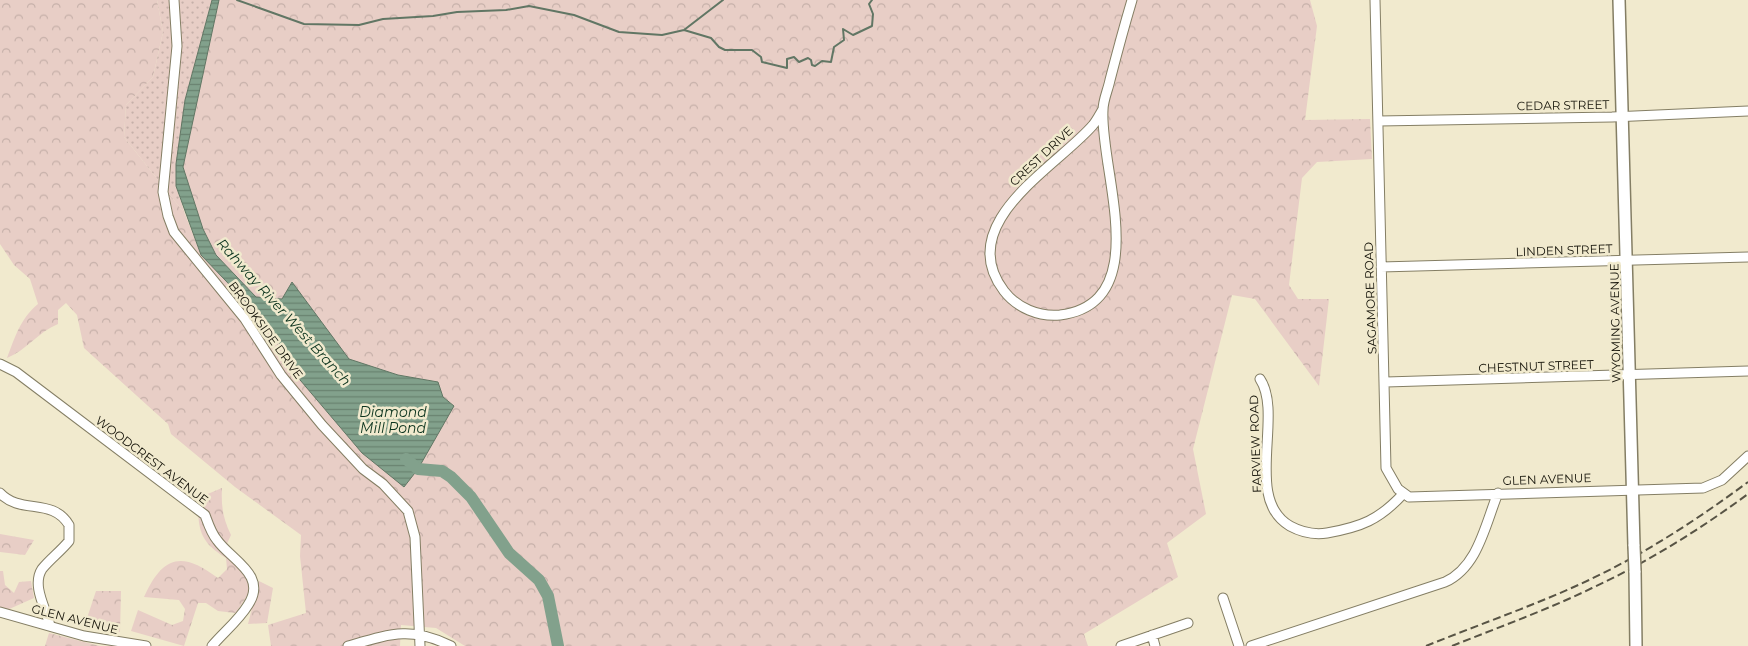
<svg xmlns="http://www.w3.org/2000/svg" width="1748" height="646" viewBox="0 0 1748 646" font-family="Montserrat,sans-serif">
	<style>
		.forest { fill: url(#forest-crowns) }
		.park { fill: url(#park-dots) }
		.water { fill: url(#water-rules); stroke: #617664 }
		.lines { fill: none; stroke-linecap: round; stroke-linejoin: round }
		.stream { stroke: #617664; stroke-width: 2 }
		.river { stroke: #82a18c; stroke-width: 12 }
		.minor-casing { stroke: #847e64; stroke-width: 11 }
		.major-casing { stroke: #847e64; stroke-width: 14 }
		.minor { stroke: #fff; stroke-width: 9 }
		.major { stroke: #fff; stroke-width: 11 }
		.rail { stroke: #585445; stroke-width: 2; stroke-dasharray: 8 4; stroke-linecap: butt }
		.major-bridge-casing { stroke: #847e64; stroke-width: 14; stroke-linecap: butt }
		.major-bridge { stroke: #fff; stroke-width: 11 }
		.labels { text-anchor: middle; dominant-baseline: central; stroke-width: 5; stroke-linejoin: round; paint-order: stroke }
		.street-label { font-size: 12px; fill: #141208; stroke: #f1eace }
		.water-label { font-size: 14px; font-style: italic; fill: #0c341e; stroke: #f1eace }
	</style>
	<defs>
		<pattern id="forest-crowns" width="20" height="18" patternUnits="userSpaceOnUse" patternTransform="scale(1.25)"><rect width="20" height="18" fill="#e8cec6"/><path d="M2 6a3 3 0 1 1 6 0M12 15a3 3 0 1 1 6 0" fill="none" stroke="#c6b0a9"/></pattern>
		<pattern id="park-dots" width="8" height="8" patternUnits="userSpaceOnUse" patternTransform="scale(1.25)"><rect width="8" height="8" fill="#e8cec6"/><path d="M2 2h.1M6 6h.1" fill="none" stroke="#c6b0a9" stroke-width="1.8" stroke-linecap="round"/></pattern>
		<pattern id="water-rules" width="6" height="5" patternUnits="userSpaceOnUse" patternTransform="scale(1.25)"><rect width="6" height="5" fill="#82a18c"/><path d="M0 2.5h6" fill="none" stroke="#698270"/></pattern>
	</defs>
	<rect width="100%" height="100%" fill="#f1eace"/>
	<path class="forest" d="M 0,0 L 157,0 L 163,32 L 153,77 L 126,105 L 124,137 L 185,214 L 201,255 L 272,329 L 295,374 L 418,469 L 454,406 L 443,397 L 438,382 L 398,375 L 349,360 L 292,283 L 282,299 L 256,297 L 216,255 L 203,229 L 183,167 L 219,0 L 1310,0 L 1317,26 L 1305,120 L 1370,119 L 1372,159 L 1317,162 L 1302,178 L 1289,285 L 1298,299 L 1329,299 L 1319,386 L 1255,299 L 1232,295 L 1193,449 L 1206,514 L 1167,543 L 1178,577 L 1084,634 L 1088,646 L 465,646 L 436,628 L 401,625 L 400,646 L 271,646 L 268,625 L 306,613 L 300,556 L 301,535 L 235,487 L 171,434 L 168,424 L 84,348 L 77,315 L 66,303 L 58,310 L 58,324 C 38,332 27,350 7,358 C 15,337 20,319 38,304 L 30,279 L 14,265 L 0,244 Z
		M 222,488 C 221,506 223,519 231,535 L 224,550 C 251,575 261,581 235,613 L 218,611 L 206,603 L 198,603 L 184,646 L 131,631 L 138,610 L 172,625 L 183,621 L 185,609 L 179,600 L 144,597 C 163,555 182,551 218,578 L 227,569 L 226,558 C 199,541 198,530 198,498 Z
		M 0,534 L 34,540 L 25,555 L 0,552 Z
		M 0,571 L 3,571 L 5,585 L 14,593 L 19,582 L 31,581 L 34,598 L 7,610 L 0,608 Z
		M 259,581 L 273,588 L 267,623 L 248,624 Z
		M 96,591 L 121,591 L 120,632 L 84,627 Z
		M 49,633 L 100,646 L 45,646 Z"/>
	<path class="park" d="M 157,0 L 212,0 L 185,100 L 176,164 L 176,186 L 185,214 L 124,137 L 126,105 L 153,77 L 163,32 Z"/>
	<path class="water" d="M 212,0 L 219,0 L 183,167 L 203,229 L 216,255 L 256,297 L 282,299 L 292,282 L 349,359 L 398,375 L 438,382 L 443,397 L 454,406 L 418,469 L 404,487 L 362,453 L 295,374 L 272,329 L 201,255 L 176,186 L 176,164 L 185,100 Z"/>
	<g class="lines">
		<path class="stream" d="M 237,0 L 304,24 L 359,25 L 383,19 L 433,16 L 457,12 L 506,10 L 529,6 L 574,15 L 619,32 L 662,35 L 684,30 L 723,0
			M 684,30 L 711,38 L 719,47 L 725,50 L 752,50 L 761,57 L 762,62 L 787,68 L 787,59 L 794,57 L 799,62 L 808,58 L 811,60 L 812,65 L 815,66 L 822,61 L 831,62 L 834,47 L 844,40 L 843,29 L 853,35 L 872,26 L 873,14 L 869,4 L 872,0"/>
		<path class="river" d="M 406,459 L 418,469 L 442,471 L 451,477 L 471,497 L 509,553 L 539,580 L 548,596 L 558,646"/>
		<g class="minor-casing">
			<path id="minor" d="M 174,0 L 177,46 L 163,192 L 168,216 L 174,232 L 245,319 L 281,375 L 322,425 L 363,469 L 383,484 L 408,511 L 415,537 L 420,646
				M 1375,0 L 1386,468 L 1398,489 L 1409,497 L 1703,488 L 1722,480 L 1748,456
				M 1103,109 C 1100,114 1097,120 1093,125 C 1058,166 952,223 1004,291 C 1017,308 1039,317 1060,315 C 1156,303 1099,168 1103,110 C 1103,100 1108,90 1110,80 C 1117,53 1124,27 1132,0
				M 1379,121 L 1612,117 L 1748,111
				M 1381,267 L 1748,257
				M 0,364 L 16,372 L 205,515 C 208,523 211,533 217,540 C 231,560 268,575 248,605 C 239,620 223,633 212,646
				M 1260,379 C 1284,415 1243,499 1290,526 C 1301,532 1314,535 1327,533 C 1361,527 1379,520 1403,494
				M 1386,382 L 1748,371
				M 0,493 C 21,515 52,497 69,525 L 69,541 C 61,551 50,559 42,569 C 31,586 47,610 50,626
				M 1223,598 L 1239,646
				M 0,612 L 84,636 L 146,646
				M 1152,635 L 1155,646
				M 348,646 C 390,634 411,626 451,646
				M 1121,646 L 1188,623
				M 1251,646 L 1445,582 C 1478,567 1485,525 1498,493"/>
		</g>
		<g class="major-casing">
			<path id="major" d="M 1619,0 L 1634,546
				M 1635,571 L 1636,646"/>
		</g>
		<use href="#minor" class="minor"/>
		<use href="#major" class="major"/>
		<path class="rail" d="M 1426,646 C 1480,624 1536,605 1589,580 C 1646,553 1698,519 1748,482
			M 1452,646 C 1499,627 1547,610 1592,588 C 1648,562 1699,530 1748,494"/>
		<g class="major-bridge-casing">
			<path id="major-bridge" d="M 1634,546 L 1635,571"/>
		</g>
		<use href="#major-bridge" class="major-bridge"/>
	</g>
	<g class="labels">
		<g class="street-label">
			<text transform="translate(1563 105) rotate(-1)">CEDAR STREET</text>
			<text transform="translate(1041 156) rotate(-43)">CREST DRIVE</text>
			<text transform="translate(1564 250) rotate(-2)">LINDEN STREET</text>
			<text transform="translate(1370 298) rotate(-92)">SAGAMORE ROAD</text>
			<text transform="translate(1615 323) rotate(-91)">WYOMING AVENUE</text>
			<text transform="translate(266 330) rotate(54)">BROOKSIDE DRIVE</text>
			<text transform="translate(1536 366) rotate(-2)">CHESTNUT STREET</text>
			<text transform="translate(1255 444) rotate(-92)">FARVIEW ROAD</text>
			<text transform="translate(152 460) rotate(37)">WOODCREST AVENUE</text>
			<text transform="translate(1547 479) rotate(-2)">GLEN AVENUE</text>
			<text transform="translate(75 619) rotate(14)">GLEN AVENUE</text>
		</g>
		<g class="water-label">
			<text transform="translate(284 312) rotate(48)">Rahway River West Branch</text>
			<text x="393" y="412">Diamond<tspan x="393" dy="16">Mill Pond</tspan></text>
		</g>
	</g>
</svg>
